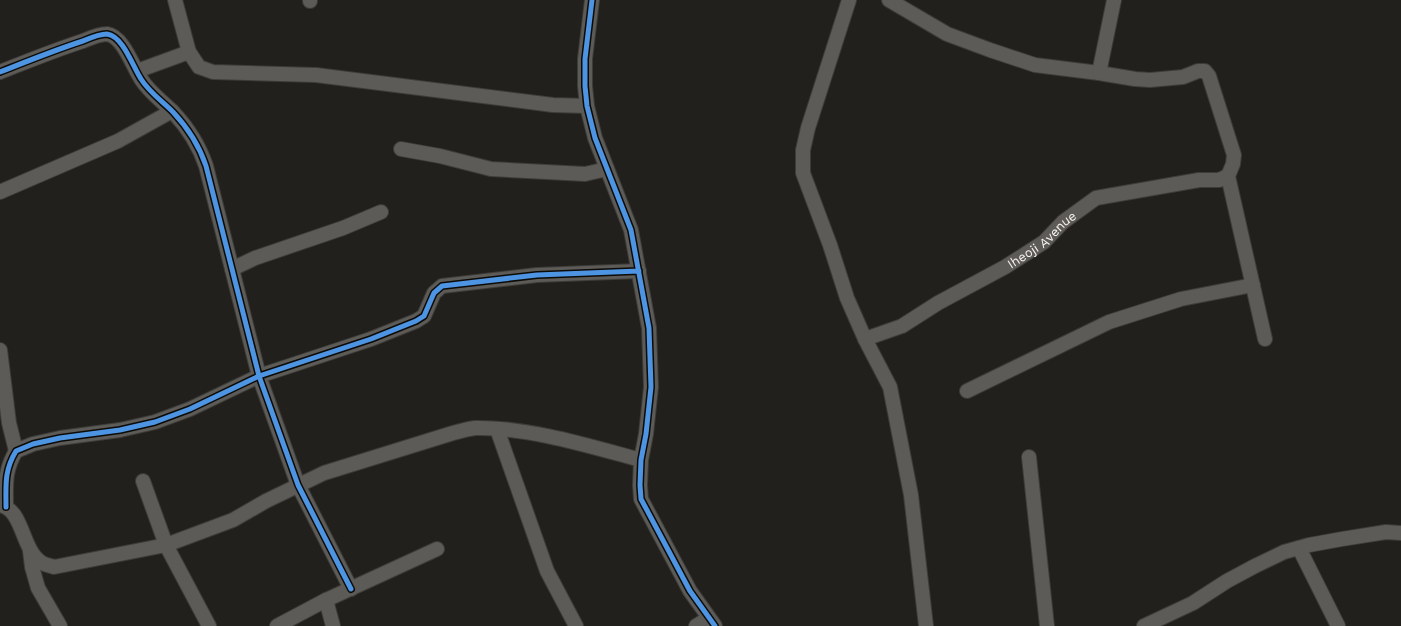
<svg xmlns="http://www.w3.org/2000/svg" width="1401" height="626" viewBox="0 0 1401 626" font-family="'Work Sans',sans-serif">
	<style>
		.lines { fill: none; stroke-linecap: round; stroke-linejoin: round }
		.street-casing { stroke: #3e3c38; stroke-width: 16 }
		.street { stroke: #5d5b57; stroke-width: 14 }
		.cycleway-casing { stroke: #0d0b07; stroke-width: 8 }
		.cycleway { stroke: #4d94e3; stroke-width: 5 }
		.labels { text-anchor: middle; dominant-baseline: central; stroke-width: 4; stroke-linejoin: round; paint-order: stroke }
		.street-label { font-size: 13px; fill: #f6f2ec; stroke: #0d0b07 }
	</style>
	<rect width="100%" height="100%" fill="#22201c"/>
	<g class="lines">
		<g class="street-casing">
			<g id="street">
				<path d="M 175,0 L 189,52 L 199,67 L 213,72 L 316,75 L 553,105 L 587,106"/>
				<path d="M 310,0 L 310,1"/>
				<path d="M 592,0 L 585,59 L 585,86 L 587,106 L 595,138 L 631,230 L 649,328 L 651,387 L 646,434 L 641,460 L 640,485 L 641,499 L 690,591 L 715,626"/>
				<path d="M 849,0 L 808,128 L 803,150 L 803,173 L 830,245 L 847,298 L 865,339 L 890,387 L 911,495 L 926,626"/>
				<path d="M 889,0 L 947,34 L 990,50 L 1035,65 L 1099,73 L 1135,79 L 1150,80 L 1183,77 L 1198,71 L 1205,71 L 1209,76 L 1234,155 L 1233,164 L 1228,176 L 1265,339"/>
				<path d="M 137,71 L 189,52"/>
				<path d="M 0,72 C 28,61 55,50 83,41 C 90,38 99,34 107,34 C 123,36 133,67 141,79 C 149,92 162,101 173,112 C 188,128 199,145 206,166 L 259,376 L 298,485 L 351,589"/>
				<path d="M 1099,73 L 1114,0"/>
				<path d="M 401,149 L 440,156 L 491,169 L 585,174 L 607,169"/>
				<path d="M 0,192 L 118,141 L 172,111"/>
				<path d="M 232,269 L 255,258 L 343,228 L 381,212"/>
				<path id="s1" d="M 865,339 L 902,326 L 938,303 L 1005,267 L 1044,242 L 1063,222 L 1096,198 L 1199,180 L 1219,180 L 1228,176"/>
				<path d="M 0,350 L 9,423 L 16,451"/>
				<path d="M 967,391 L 1109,322 L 1181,299 L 1253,285"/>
				<path d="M 497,429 L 547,571 L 576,626"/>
				<path d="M 1029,457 L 1047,626"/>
				<path d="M 143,481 L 166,545 L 209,626"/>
				<path d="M 0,505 C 24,510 21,550 42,563 C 46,565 51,566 54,567 L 166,545 L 233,520 L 266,501 L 324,473 L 453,433 C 460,431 468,429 475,428 C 528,427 589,446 641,460"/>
				<path d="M 6,507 C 6,485 4,471 16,451 L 33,444 L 60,438 L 120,430 L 155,422 L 190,409 L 259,376 L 371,339 L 416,321 L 424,316 L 434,293 L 442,286 L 537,275 L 639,271"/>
				<path d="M 1299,548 L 1338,626"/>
				<path d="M 30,551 L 32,567 L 38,588 L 60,626"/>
				<path d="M 326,600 L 333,626"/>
				<path d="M 277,626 L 326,600 L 437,549"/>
				<path d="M 696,626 L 709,618"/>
				<path d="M 1144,626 L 1193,603 L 1227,581 L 1255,566 L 1284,552 L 1309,545 L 1342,539 L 1386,532 L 1401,533"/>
			</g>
		</g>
		<use href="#street" class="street"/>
		<g class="cycleway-casing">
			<path id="cycleway" d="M 592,0 L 585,59 L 585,86 L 587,106 L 595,138 L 631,230 L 649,328 L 651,387 L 646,434 L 641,460 L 640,485 L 641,499 L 690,591 L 715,626
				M 0,72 C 28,61 55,50 83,41 C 90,38 99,34 107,34 C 123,36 133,67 141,79 C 149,92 162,101 173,112 C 188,128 199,145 206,166 L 259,376 L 298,485 L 351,589
				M 6,507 C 6,485 4,471 16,451 L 33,444 L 60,438 L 120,430 L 155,422 L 190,409 L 259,376 L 371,339 L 416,321 L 424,316 L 434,293 L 442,286 L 537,275 L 639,271"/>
		</g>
		<use href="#cycleway" class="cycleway"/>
	</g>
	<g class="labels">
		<g class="street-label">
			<text stroke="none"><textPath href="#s1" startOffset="204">Iheoji Avenue</textPath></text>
		</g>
	</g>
</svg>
